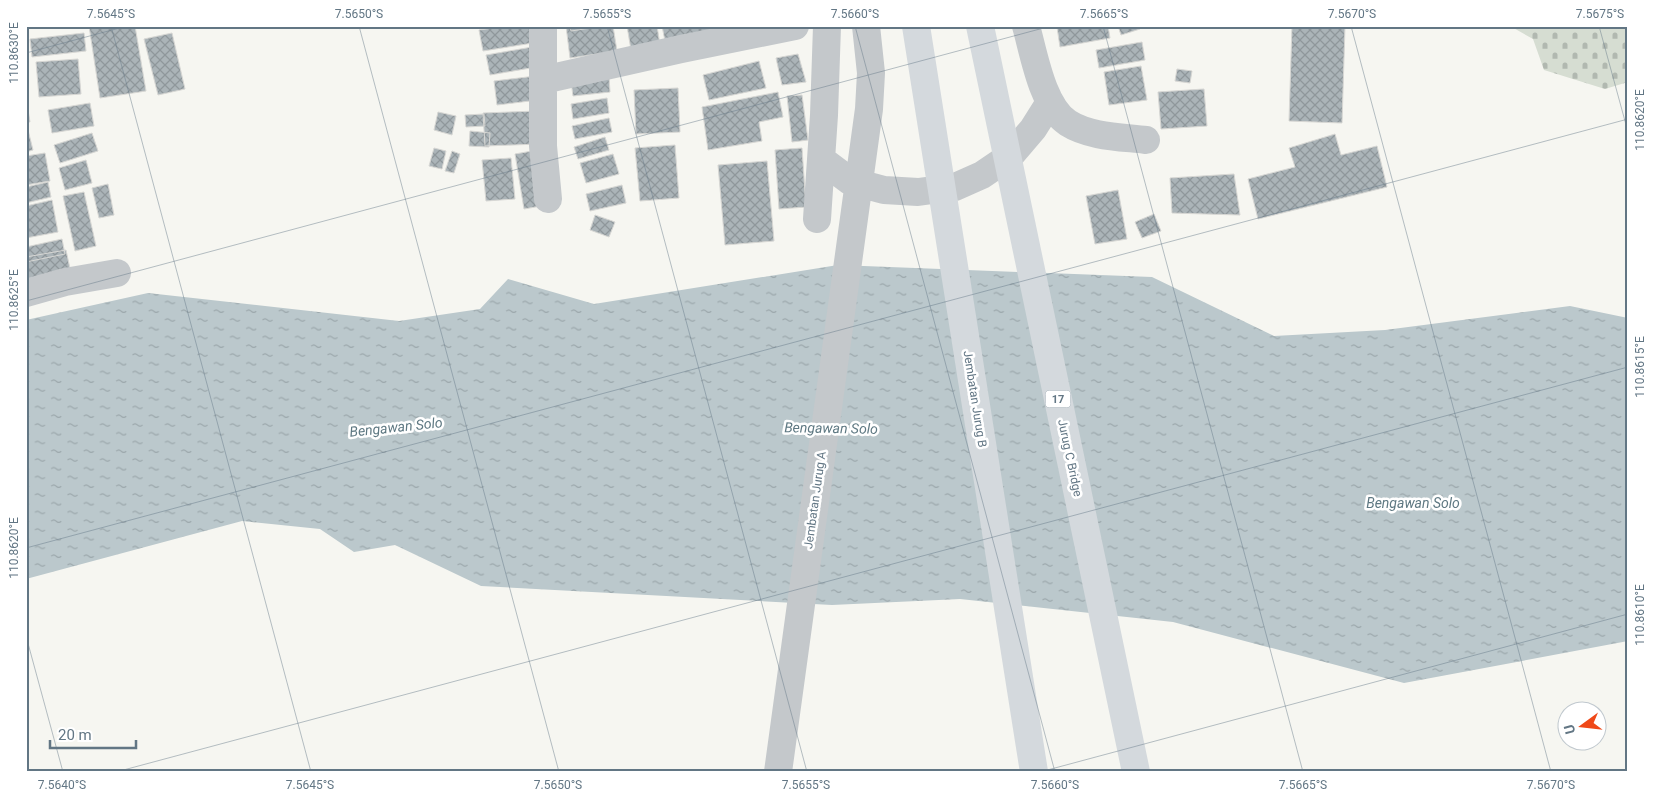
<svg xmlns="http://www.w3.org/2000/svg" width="1654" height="798" viewBox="0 0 1654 798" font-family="Roboto,sans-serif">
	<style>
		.cemetery { fill: url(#cemetery-stones) }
		.water { fill: url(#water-ripples) }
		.building { fill: url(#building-cross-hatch); stroke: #d7d7d4 }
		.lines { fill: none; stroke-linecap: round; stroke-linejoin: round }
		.minor { stroke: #c4c8cb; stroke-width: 28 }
		.highway { stroke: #d4d9dd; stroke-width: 28 }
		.ticks { fill: none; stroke: #627684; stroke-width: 1; stroke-opacity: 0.45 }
		.labels { text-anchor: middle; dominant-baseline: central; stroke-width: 5; stroke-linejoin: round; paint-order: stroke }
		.shield { fill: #fff; stroke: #919fa9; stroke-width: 1 }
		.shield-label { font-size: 11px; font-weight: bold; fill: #627684 }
		.street-label { font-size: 12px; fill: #627684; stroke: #fff }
		.water-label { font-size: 14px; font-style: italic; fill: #5e7882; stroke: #fff }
		.neatline { fill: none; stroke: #627684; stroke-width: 2 }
		.ticks-label { font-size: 12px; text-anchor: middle; fill: #627684 }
	</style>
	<defs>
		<pattern id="cemetery-stones" width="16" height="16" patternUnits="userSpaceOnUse" patternTransform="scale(1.25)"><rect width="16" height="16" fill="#d6ddd2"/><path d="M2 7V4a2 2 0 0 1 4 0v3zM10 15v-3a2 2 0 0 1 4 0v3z" fill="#b1b8b0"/></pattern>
		<pattern id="water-ripples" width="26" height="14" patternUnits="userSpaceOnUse" patternTransform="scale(1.25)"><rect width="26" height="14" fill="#bbc8cc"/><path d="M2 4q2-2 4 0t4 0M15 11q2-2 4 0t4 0" fill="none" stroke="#9ba7ab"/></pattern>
		<pattern id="building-cross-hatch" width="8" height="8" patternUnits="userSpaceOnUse" patternTransform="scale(1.25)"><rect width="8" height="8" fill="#abb4b8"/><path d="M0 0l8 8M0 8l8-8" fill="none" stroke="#8f979b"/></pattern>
	</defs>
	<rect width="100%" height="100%" fill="#f6f6f1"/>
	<path class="cemetery" d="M 1510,26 L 1628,26 L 1628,82 L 1605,89 L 1544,70 L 1533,39 Z"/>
	<path class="water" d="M 838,265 L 1152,277 L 1274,336 L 1385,330 L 1570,306 L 1628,318 L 1628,641 L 1404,683 L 1173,622 L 960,599 L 832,605 L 481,586 L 395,545 L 354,552 L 320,529 L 242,521 L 26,579 L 26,320 L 148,293 L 399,321 L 480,309 L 508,279 L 594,304 Z"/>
	<path class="building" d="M 89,26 L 135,26 L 146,91 L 100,98 Z
		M 508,26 L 537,26 L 539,42 L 483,51 L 479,30 Z
		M 566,26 L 613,26 L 617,51 L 570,58 Z
		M 570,26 L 604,26 L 571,31 Z
		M 627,26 L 657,26 L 660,45 L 631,50 Z
		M 662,26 L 709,26 L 711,36 L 666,46 Z
		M 1062,26 L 1108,26 L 1110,38 L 1060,47 L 1057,27 Z
		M 1118,26 L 1139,26 L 1140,29 L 1121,35 Z
		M 1292,26 L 1345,26 L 1342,123 L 1289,121 Z
		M 84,33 L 86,51 L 32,57 L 30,39 Z
		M 172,33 L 185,89 L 158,95 L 144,39 Z
		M 1142,42 L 1145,60 L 1099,68 L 1096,50 Z
		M 538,46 L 542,66 L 490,75 L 486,55 Z
		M 798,54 L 806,82 L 782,85 L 776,58 Z
		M 78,59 L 81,94 L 39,97 L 36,62 Z
		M 759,61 L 766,88 L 709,100 L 703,75 Z
		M 1141,66 L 1147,100 L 1109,105 L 1104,72 Z
		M 1177,69 L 1192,71 L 1190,83 L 1175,81 Z
		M 536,76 L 538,100 L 497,105 L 494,81 Z
		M 609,77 L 610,92 L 573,96 L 571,81 Z
		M 678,88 L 680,132 L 636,134 L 634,90 Z
		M 1204,89 L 1207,126 L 1161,129 L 1158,92 Z
		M 778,92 L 783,117 L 759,122 L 762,141 L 708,150 L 702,107 Z
		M 802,95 L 808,140 L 792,142 L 787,96 Z
		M 26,98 L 30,122 L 26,122 Z
		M 607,98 L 609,113 L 573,119 L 571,104 Z
		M 90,103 L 94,126 L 52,133 L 48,110 Z
		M 537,111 L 539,144 L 485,146 L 483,113 Z
		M 438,112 L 456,116 L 452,135 L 434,130 Z
		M 484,114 L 485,126 L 466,127 L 465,115 Z
		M 609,118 L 612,132 L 575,139 L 572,126 Z
		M 26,130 L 28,130 L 33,150 L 26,152 Z
		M 470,131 L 490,133 L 489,147 L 469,146 Z
		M 92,133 L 98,151 L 60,163 L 54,145 Z
		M 1335,134 L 1341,155 L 1377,146 L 1387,187 L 1258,219 L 1248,179 L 1295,167 L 1289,148 Z
		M 605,137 L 609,150 L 578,159 L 574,147 Z
		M 675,145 L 679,198 L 640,201 L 635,148 Z
		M 434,148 L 446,151 L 442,169 L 429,166 Z
		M 802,148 L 806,207 L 779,209 L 775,150 Z
		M 452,151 L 460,154 L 454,173 L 445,171 Z
		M 532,151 L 541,206 L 524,209 L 515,154 Z
		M 45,153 L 50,181 L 26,185 L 26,156 Z
		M 613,154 L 619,174 L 586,183 L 580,163 Z
		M 511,158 L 515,199 L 486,201 L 482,160 Z
		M 86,160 L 92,183 L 65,190 L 59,168 Z
		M 767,161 L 774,241 L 725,245 L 718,165 Z
		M 1234,174 L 1240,215 L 1172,213 L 1170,178 Z
		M 48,182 L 51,197 L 26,203 L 26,187 Z
		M 108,184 L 114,215 L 99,218 L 92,188 Z
		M 622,185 L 626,203 L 590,211 L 586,194 Z
		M 1118,190 L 1127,239 L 1095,244 L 1086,196 Z
		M 84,192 L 96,246 L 75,251 L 63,196 Z
		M 52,200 L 58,232 L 26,238 L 26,206 Z
		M 1154,214 L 1161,231 L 1142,238 L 1135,222 Z
		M 595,215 L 615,222 L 609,237 L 590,230 Z
		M 62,239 L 65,254 L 26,262 L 26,247 Z
		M 66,250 L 71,273 L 27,282 L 26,257 Z"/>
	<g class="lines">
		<path class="minor" d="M 543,26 L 543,146 L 548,199
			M 1026,26 C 1034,54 1042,106 1068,123 C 1090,137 1122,137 1146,140
			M 543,80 L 681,49 L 795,26
			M 822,160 L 850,181 L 884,190 L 918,192 L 955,187 L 982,175 L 1010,156 L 1033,129 L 1050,102
			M 817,219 L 824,115 L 827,26
			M 26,293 L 65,282 L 117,273
			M 778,772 L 869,109 L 871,73 L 866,26"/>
		<path class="highway" d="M 916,26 L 1034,772
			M 980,26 L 1136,772"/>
	</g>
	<path class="ticks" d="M 111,26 L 311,772M 359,26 L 559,772M 607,26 L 807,772M 855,26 L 1055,772M 1103,26 L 1303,772M 1351,26 L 1551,772M 1599,26 L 1628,132M 26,53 L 127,26M 26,301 L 1051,26M 26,548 L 1628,119M 26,636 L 63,772M 116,772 L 1628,367M 1040,772 L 1628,614"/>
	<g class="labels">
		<rect class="shield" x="1045.5" y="390.5" width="25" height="17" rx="4"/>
		<g class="shield-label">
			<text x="1058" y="399">17</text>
		</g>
		<g class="street-label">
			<text transform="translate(975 399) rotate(81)">Jembatan Jurug B</text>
			<text transform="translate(1070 458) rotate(78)">Jurug C Bridge</text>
			<text transform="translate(815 500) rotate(-82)">Jembatan Jurug A</text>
		</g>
		<g class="water-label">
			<text transform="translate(396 427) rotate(-6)">Bengawan Solo</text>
			<text transform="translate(831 428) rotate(1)">Bengawan Solo</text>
			<text x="1413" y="503">Bengawan Solo</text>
		</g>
	</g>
	<rect width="1654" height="798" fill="none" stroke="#ffffff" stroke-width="55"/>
	<g transform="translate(1582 726) rotate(255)"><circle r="24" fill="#ffffff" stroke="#c0c8ce"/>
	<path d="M0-4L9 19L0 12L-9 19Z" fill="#ef4818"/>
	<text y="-8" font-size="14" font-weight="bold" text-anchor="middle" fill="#627684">U</text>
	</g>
	<path d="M50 740v8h86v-8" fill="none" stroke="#627684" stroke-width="2.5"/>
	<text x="58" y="740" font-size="15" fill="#627684" stroke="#ffffff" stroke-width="4" paint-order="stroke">20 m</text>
	<rect x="28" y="28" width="1598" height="742" class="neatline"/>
	<g class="ticks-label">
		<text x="111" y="18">7.5645°S</text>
		<text x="359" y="18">7.5650°S</text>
		<text x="607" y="18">7.5655°S</text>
		<text x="855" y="18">7.5660°S</text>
		<text x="1104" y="18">7.5665°S</text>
		<text x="1352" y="18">7.5670°S</text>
		<text x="1600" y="18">7.5675°S</text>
		<text transform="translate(14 53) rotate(-90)" y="4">110.8630°E</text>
		<text transform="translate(1640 120) rotate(-90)" y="4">110.8620°E</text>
		<text transform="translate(14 300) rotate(-90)" y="4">110.8625°E</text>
		<text transform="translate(1640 367) rotate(-90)" y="4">110.8615°E</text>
		<text transform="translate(14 548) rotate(-90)" y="4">110.8620°E</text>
		<text transform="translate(1640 615) rotate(-90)" y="4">110.8610°E</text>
		<text x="62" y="789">7.5640°S</text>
		<text x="310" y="789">7.5645°S</text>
		<text x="558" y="789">7.5650°S</text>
		<text x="806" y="789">7.5655°S</text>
		<text x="1055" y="789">7.5660°S</text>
		<text x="1303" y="789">7.5665°S</text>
		<text x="1551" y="789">7.5670°S</text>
	</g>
</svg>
